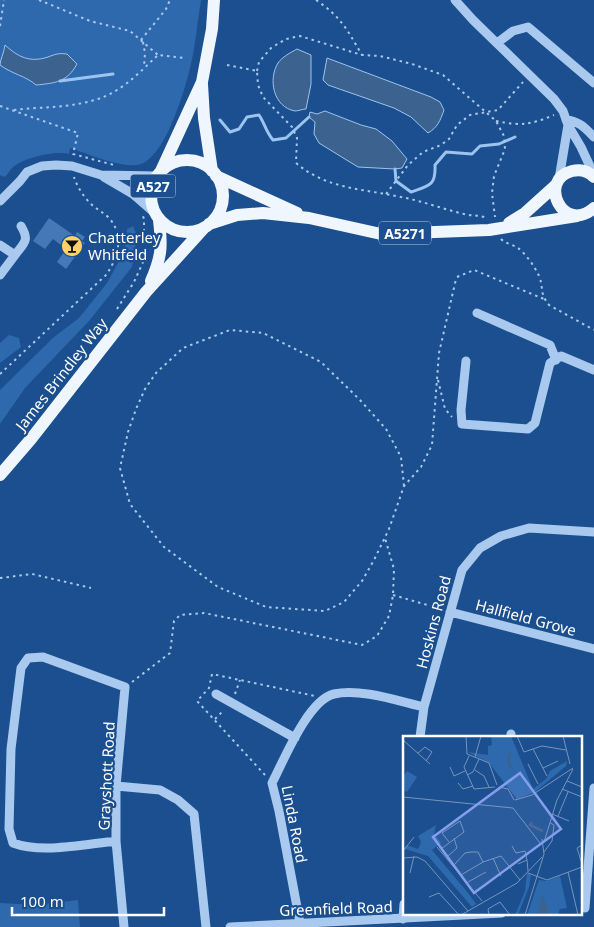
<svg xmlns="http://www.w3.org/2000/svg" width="594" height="927" viewBox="0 0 594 927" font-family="'Noto Sans',sans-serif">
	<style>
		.green { fill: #2e69ad }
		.water { fill: #3c6290; stroke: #9cc4f0 }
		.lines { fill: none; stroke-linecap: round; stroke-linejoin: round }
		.stream { stroke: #9cc4f0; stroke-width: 3 }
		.building { fill: #4478b7 }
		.path { stroke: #a9c9ee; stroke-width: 2; stroke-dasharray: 2.5 4; stroke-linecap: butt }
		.minor { stroke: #a9c9ee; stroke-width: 9 }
		.major { stroke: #f0f6ff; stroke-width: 12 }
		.labels { text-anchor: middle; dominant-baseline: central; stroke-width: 4.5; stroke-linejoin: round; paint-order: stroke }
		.shield { fill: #1b4f8f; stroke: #bbcadd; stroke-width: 1 }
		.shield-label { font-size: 14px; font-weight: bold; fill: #fff }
		.poi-label { font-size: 15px; fill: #fff; stroke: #1b4f8f; text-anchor: start }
		.street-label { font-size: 15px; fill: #fff; stroke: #1b4f8f }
		.inset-river { fill: none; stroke: #3c6290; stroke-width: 2.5 }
		.inset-road { fill: none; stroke: #7695bc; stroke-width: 1 }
		.view { fill: #839eea; fill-opacity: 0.15; stroke: #839eea; stroke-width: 2.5 }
		.inset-edge { fill: none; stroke: #fff; stroke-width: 2.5 }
	</style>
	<rect width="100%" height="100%" fill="#1b4f8f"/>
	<path class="green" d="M 0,0 L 201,0 C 197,25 195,52 188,76 C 182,98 163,162 137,165 C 117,167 89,154 70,148 L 69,154 C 55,150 24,158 13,167 C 10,170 8,174 5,177 L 0,175 Z
		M 133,226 L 137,236 L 132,267 L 89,321 L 25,388 L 0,424 L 0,390 L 54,337 L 79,318 L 107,283 L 119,261 L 126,243 L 127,229 Z
		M 9,335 L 19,338 L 21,347 L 0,363 L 0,343 Z
		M 78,900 L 80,927 L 0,927 L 0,903 L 36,905 Z"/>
	<path class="water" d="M 5,45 C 18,57 30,63 48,57 C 56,54 58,53 67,54 L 77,64 C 67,82 56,83 36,85 C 26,76 12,74 0,65 C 0,60 4,53 5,45 Z
		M 297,49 L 311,55 L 311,84 L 306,109 C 303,109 298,111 295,111 C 273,107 268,79 278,63 C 282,57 290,53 297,49 Z
		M 327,58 L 431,97 L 440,102 L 444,110 C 440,121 438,127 428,133 L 411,117 L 394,108 L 328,85 L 323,80 Z
		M 325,111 L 361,125 L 376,129 L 392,141 L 407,159 L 402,168 L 395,169 L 358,167 L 319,143 L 314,134 L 315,122 L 309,117 L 310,112 L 317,114 Z"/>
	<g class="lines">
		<path class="stream" d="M 60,81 L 113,74
			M 220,120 L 230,132 L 239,129 L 247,117 L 259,115 C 265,124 266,132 273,140 L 286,138 L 309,117
			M 395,169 L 396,181 L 411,192 C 429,186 436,186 435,165 L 446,152 L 472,154 L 480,146 L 499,144 L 515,137"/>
	</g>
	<path class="building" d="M 49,218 L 75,236 L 77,232 L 85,237 L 82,241 L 85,243 L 66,269 L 57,262 L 66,249 L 53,239 L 45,249 L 33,241 Z"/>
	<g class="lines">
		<path class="path" d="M 39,0 L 90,21 L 130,31 L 158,55
			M 316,0 C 342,18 346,28 362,55
			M 0,26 L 4,0
			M 141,40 L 166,9 L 170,0
			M 143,42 L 145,53 L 144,67
			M 227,65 L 257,71 L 258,85 L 263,97 L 292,127 L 297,138 L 296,163 C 326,189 364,189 401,197 C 422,201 443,209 464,214 C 472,216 480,215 487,218
			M 257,71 L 259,62 L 271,48 L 286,39 L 300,36 L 362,55 L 380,56 L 412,64 L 443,75 L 496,121 L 504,136 L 505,149 L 494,176 L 492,193 L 495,217
			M 0,106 L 78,133 L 73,154 L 114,165
			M 14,110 C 47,106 87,109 117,90 C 132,81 145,67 158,55 L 185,58
			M 496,121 C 521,126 530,125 554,115
			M 386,194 L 408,165 L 423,152 L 441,145 L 449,139 L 457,125 L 470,115 L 498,110 L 523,82
			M 501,239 C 506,244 512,244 518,248 C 526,254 535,267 539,276 C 544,288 539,293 549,305 L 594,330
			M 457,277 L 474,270 L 544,299
			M 117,309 L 134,282 L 144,260 L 144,219 L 143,216
			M 0,374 L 106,275 C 118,258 125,236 109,218 C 103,212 96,209 90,203 C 83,196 77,186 74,177
			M 438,380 L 445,409 L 452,417
			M 404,486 L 401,457 L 386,429 L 360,400 L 321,362 L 263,333 L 230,330 L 183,348 L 156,373 L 145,389 L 136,409 L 128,432 L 120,468 L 130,504 L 164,547 L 218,587 L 266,607 L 325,611 L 344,602 L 362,581 L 374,560 L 389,529 L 404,486 L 421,467 L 432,445 L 439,353 L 456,279
			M 0,578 L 32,574 L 91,588
			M 393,595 L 441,609
			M 132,682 L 170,653 L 174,621 L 180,615 L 204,613 L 362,645 L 377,636 L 389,616 L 393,595 L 394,569 L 385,538
			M 235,694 L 240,680
			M 215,719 L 224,710
			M 265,775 L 197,701 L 209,688 L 212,674 L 315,696"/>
		<path class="minor" d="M 455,0 L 473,20 L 554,99 L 563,111 L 568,125 L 581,147 L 594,175
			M 497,43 L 513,31 L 528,27 L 594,83
			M 566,120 C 579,121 585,128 594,137
			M 104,177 L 133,194 L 156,214
			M 559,179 L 568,125
			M 0,201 L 20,181 L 27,172 L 42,166 L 56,165 L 72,166 L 101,175 L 157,176
			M 0,245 L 15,255 L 0,275
			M 15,255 C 24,243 30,241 21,226
			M 477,313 L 550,345 L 556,360
			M 466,361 L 461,410 L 462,424 L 528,429 L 535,423 L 550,363 L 561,356 L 594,370
			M 450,612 L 594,649
			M 216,694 L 295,738
			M 420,737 L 424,707 L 462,570 L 480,548 L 501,536 L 529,528 L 594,532
			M 511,737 L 511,734
			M 116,786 L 160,790 L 178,800 L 194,814 L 206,927
			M 116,841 C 86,844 42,854 13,843 L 9,829 L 11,749 L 21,668 L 28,658 L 43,657 L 125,687 L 116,786 L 116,841 L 124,927
			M 585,908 L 594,788
			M 403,919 L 404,904
			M 300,923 L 279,811 L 272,783 C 284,760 308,700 334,694 C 360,688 398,701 424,707
			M 230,927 L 502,913"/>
		<path class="major" d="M 202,84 L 204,118 L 212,171
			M151 196a36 36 0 1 1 72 0a36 36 0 1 1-72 0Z
			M 161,171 L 202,82 L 212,29 L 214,0
			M 216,176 L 297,213
			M 594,177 C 588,171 580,169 572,171 C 537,180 563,235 594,208
			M 509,223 L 525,213 L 556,185
			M 209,224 L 237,215 L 263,213 L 309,218 L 381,234 L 489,230 L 577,216
			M 151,281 C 162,256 162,246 159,220
			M 0,475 L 31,439 L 146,292 L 204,228"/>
	</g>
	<defs>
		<g id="bar-disc" transform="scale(1.125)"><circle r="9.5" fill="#ffd166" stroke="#1b4f8f"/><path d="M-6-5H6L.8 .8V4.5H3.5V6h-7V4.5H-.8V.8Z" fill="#111"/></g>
	</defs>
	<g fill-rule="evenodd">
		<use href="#bar-disc" x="72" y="246"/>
	</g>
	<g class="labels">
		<g class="shield">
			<rect x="130.5" y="174.5" width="45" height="23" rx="4"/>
			<rect x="379" y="221.5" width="52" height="23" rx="4"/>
		</g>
		<g class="shield-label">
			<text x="153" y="186">A527</text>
			<text x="405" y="233">A5271</text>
		</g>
		<g class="poi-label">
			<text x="88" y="237">Chatterley<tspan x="88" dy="17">Whitfeld</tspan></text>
		</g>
		<g class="street-label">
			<text transform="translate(61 374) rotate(-52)">James Brindley Way</text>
			<text transform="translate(526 617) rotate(15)">Hallfield Grove</text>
			<text transform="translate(433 622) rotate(-75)">Hoskins Road</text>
			<text transform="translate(106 776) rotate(-87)">Grayshott Road</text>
			<text transform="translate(295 824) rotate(79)">Linda Road</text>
			<text transform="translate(336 908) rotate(-2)">Greenfield Road</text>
		</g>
	</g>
	<g transform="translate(403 736)">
		<rect width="179" height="179" fill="#1b4f8f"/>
		<path d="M 88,0 L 108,0 L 130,53 L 143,43 L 147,35 L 164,25 L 163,30 L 132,56 L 114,63 L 86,27 L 65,16 L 85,19 L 85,10 L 89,9 ZM 4,35 L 14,41 L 4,56 L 0,54 L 0,41 ZM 33,89 L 31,98 L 38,107 L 29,114 L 65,157 L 73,168 L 69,171 L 25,120 L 2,113 L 4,109 L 15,113 L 18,106 L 15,100 ZM 124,137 L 128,139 L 126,151 L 115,179 L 112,179 L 122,155 ZM 157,140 L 164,172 L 157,173 L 155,179 L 124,179 L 136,144 L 144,145 Z" fill="#2e69ad"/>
		<path d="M 139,159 L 145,172 L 143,179 L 135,179 Z" fill="#3c6290"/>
		<path class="inset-river" d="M 107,17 L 105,25 L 109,33M 129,86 L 127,89 L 140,95"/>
		<path class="inset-road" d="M 63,0 L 64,18 L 86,27 L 94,49M 114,0 L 121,16 L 139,10 L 163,14M 160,0 L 167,28M 0,4 L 27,28M 130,13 L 144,40M 15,17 L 22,11 L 29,16 L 23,25M 66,20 L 61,31 L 71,53 L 92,51M 72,21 L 78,0M 125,28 L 135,48M 47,31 L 51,40 L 62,35M 140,32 L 155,25M 72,34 L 81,40 L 86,51M 64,39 L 70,36 L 76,23M 164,45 L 179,51M 55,47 L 60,53 L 70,50M 96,51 L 105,53 L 111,64M 159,53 L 179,61M 0,61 L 110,72M 112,64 L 129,59 L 170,32M 110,72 L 137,107M 149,78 L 166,85M 155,80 L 165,56M 141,106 L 154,64 L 170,33M 179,109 L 174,112 L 179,128M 109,110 L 113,117 L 122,115 L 124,124M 34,111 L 79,165M 38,113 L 61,96 L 57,85 L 39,97 L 46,106M 0,115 L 11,101M 141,116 L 149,105 L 151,89 L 147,87M 44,121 L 54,112 L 51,102M 0,122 L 14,121 L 22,125 L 65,175M 90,122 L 98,140M 115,128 L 124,124 L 125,135M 51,129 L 62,117 L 68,116 L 75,116 L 80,126M 165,136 L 175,179M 7,137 L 11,120M 125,137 L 144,144 L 179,131M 58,139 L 80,126 L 98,120 L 117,144M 65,146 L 83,136M 72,155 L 88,145M 26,161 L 36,157 L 56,179M 58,179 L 114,147 L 139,121M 86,179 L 85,173 L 97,166 L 107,179M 122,179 L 141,118 L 139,103"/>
		<path class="view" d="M 117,37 L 158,93 L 71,157 L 30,101 Z"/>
		<rect width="179" height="179" class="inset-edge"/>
	</g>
	<path d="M12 907v8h152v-8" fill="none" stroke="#ffffff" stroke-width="2.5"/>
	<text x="20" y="907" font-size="15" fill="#ffffff" stroke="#1b4f8f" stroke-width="4" paint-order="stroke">100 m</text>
</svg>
